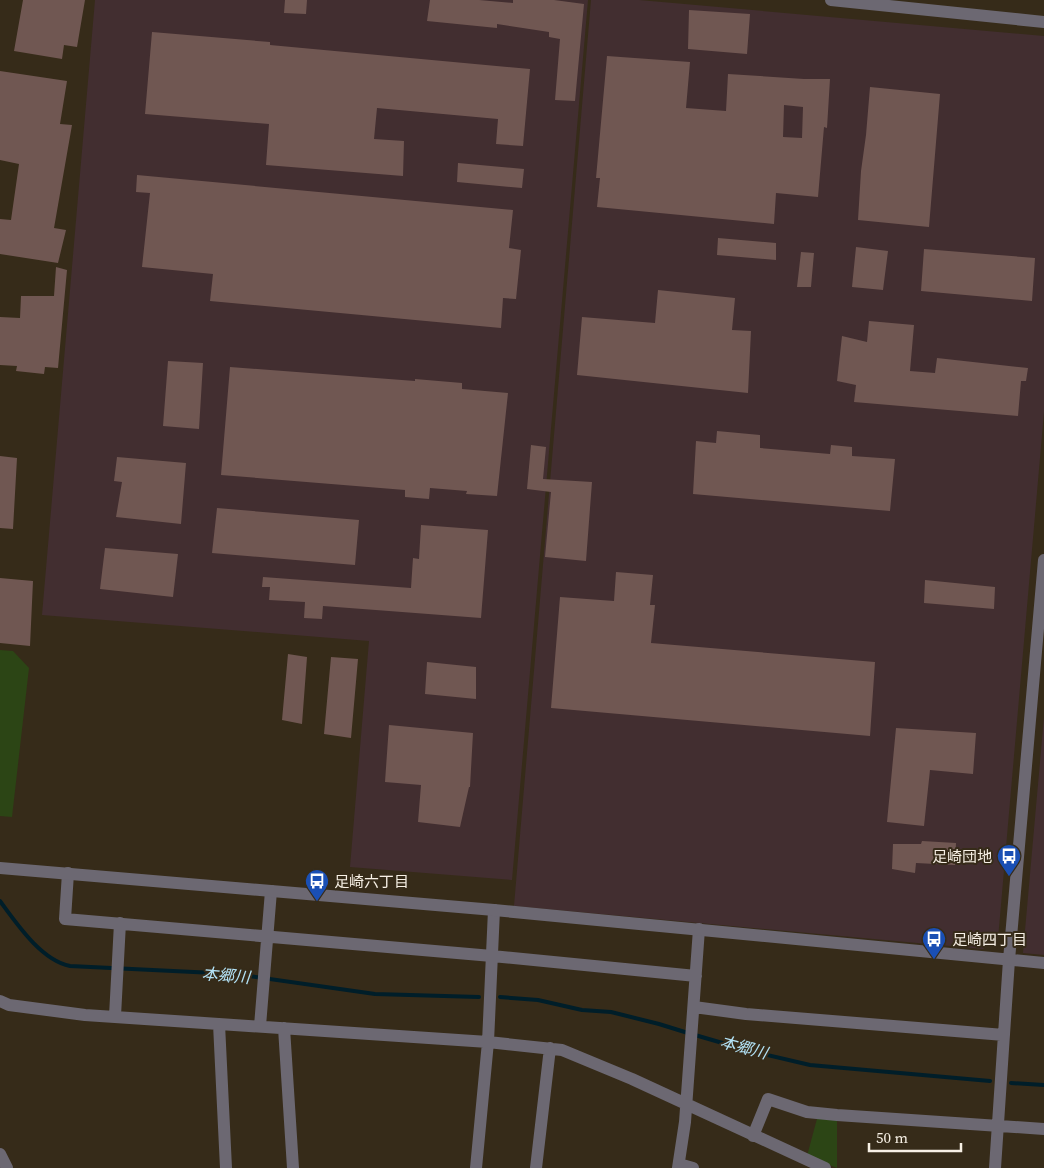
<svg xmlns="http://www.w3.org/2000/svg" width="1044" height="1168" viewBox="0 0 1044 1168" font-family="'Source Serif 4','Noto Sans JP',serif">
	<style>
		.industrial { fill: #422e30 }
		.green { fill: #2c4515 }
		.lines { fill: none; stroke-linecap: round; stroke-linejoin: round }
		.stream { stroke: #001e29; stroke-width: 4 }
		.building { fill: #705752; fill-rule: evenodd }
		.minor { stroke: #6c6872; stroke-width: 12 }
		.tertiary { stroke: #6c6872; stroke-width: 12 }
		.labels { text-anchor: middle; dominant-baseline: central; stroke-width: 4; stroke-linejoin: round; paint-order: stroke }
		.poi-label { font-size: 15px; fill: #f7f0e5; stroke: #362b19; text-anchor: start }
		.water-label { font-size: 16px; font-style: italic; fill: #b3e2f6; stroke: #362b19 }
	</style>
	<rect width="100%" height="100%" fill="#362b19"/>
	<path class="industrial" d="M 95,0 L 588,0 L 512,880 L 350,867 L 369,641 L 42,615 Z
		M 591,0 L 639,0 L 1044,36 L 1044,412 L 998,939 L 983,949 L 514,906 Z
		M 1044,717 L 1044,955 L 1023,953 Z"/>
	<path class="green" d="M 0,650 L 13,651 L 29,668 L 12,817 L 0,816 Z
		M 818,1115 L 837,1115 L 837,1168 L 807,1156 Z"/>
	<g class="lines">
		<path class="stream" d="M 0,901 C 17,924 41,960 70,966 L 235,974 L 375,994 L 479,997
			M 500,997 L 538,1000 L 582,1010 L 611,1012 L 659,1024 L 688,1033
			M 695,1035 L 750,1051 L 810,1065 L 990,1081
			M 1011,1083 L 1044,1085"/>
	</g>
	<path class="building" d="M 23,0 L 85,0 L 77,47 L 64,45 L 62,59 L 14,51 Z
		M 285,0 L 307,0 L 306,14 L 284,13 Z
		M 430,0 L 479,0 L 513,3 L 513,0 L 554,0 L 584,4 L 575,101 L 555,100 L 560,39 L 549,37 L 549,32 L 497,24 L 497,28 L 427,21 Z
		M 689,10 L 750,14 L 747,54 L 688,49 Z
		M 152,32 L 270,42 L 270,45 L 530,69 L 523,146 L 496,144 L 498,119 L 377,108 L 374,139 L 404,141 L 403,176 L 266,165 L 269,124 L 145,114 Z
		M 607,56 L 690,62 L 686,108 L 726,111 L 728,74 L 804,79 L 830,79 L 827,128 L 824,127 L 818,197 L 776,193 L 774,224 L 597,207 L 600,178 L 596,178 ZM 784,105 L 803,107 L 802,138 L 783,137 Z
		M 0,71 L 67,81 L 60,124 L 72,125 L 54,228 L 66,230 L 58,263 L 0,254 L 0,219 L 11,220 L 19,164 L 0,160 Z
		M 870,87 L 940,94 L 929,227 L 858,220 L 861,171 L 866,135 Z
		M 458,163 L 524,169 L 522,188 L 457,182 Z
		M 137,175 L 513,210 L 509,248 L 521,250 L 516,299 L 503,298 L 501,328 L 210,301 L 213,274 L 142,267 L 150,193 L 136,192 Z
		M 718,238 L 776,243 L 776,260 L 717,255 Z
		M 856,247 L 888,251 L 883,290 L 852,287 Z
		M 924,249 L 1035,258 L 1032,301 L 921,291 Z
		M 801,252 L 814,253 L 811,287 L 797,287 Z
		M 56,267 L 67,270 L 58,368 L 45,367 L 44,374 L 16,371 L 17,366 L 0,365 L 0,317 L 20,318 L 21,296 L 54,296 Z
		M 658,290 L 735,298 L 732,330 L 751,331 L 748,393 L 577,375 L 582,317 L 655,323 Z
		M 869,321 L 914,325 L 910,371 L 935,373 L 937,358 L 1028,368 L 1026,381 L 1021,381 L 1018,416 L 854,402 L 856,385 L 837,381 L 842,336 L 867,342 Z
		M 168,361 L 203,363 L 199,429 L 163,426 Z
		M 230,367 L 415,381 L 415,379 L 462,383 L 462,389 L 508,393 L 497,496 L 466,494 L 467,491 L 430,488 L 429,499 L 405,497 L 405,490 L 221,475 Z
		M 717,431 L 760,435 L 760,448 L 830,454 L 831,445 L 852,447 L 852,456 L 895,459 L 890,511 L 693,494 L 696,441 L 716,443 Z
		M 531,445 L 546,447 L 543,479 L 592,482 L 586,561 L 545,557 L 551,492 L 527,489 Z
		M 0,456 L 17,458 L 13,529 L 0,528 Z
		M 117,457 L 186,463 L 181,524 L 116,517 L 122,482 L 114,481 Z
		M 217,508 L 359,520 L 355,565 L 212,553 Z
		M 421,525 L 488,530 L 481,618 L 323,606 L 322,619 L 304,618 L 305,602 L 269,600 L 270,587 L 262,587 L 263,577 L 411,588 L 413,558 L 419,559 Z
		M 105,548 L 178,554 L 173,597 L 100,589 Z
		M 616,572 L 653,575 L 650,605 L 655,605 L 651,643 L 875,662 L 870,736 L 551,708 L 560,597 L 614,601 Z
		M 0,578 L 33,581 L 30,646 L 0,643 Z
		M 925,580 L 995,587 L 994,609 L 924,603 Z
		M 288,654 L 307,657 L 302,724 L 282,720 Z
		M 331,657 L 358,659 L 351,738 L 324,734 Z
		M 427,662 L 476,667 L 476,699 L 425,694 Z
		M 389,725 L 473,733 L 470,787 L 469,787 L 460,827 L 418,822 L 421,785 L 385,782 Z
		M 896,728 L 976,733 L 973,774 L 930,770 L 924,826 L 887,822 Z
		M 922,841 L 956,843 L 955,865 L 916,863 L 915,873 L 892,869 L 893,844 L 921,844 Z"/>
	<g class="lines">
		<path class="minor" d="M 68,873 L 65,919 L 492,956 L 696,976
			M 0,1001 L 9,1005 L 85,1015 L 488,1042 L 562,1050 L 632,1079 L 825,1168
			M 694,1007 L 746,1014 L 1004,1035
			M 115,1016 L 120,923
			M 219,1024 L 226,1168
			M 260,1026 L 271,891
			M 284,1028 L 293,1168
			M 753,1136 L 768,1099 L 807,1112 L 837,1115 L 1044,1129
			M 0,1154 L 7,1168
			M 679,1164 L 693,1168
			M 476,1168 L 488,1042 L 494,910
			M 536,1168 L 550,1048
			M 678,1168 L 685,1122 L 699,929
			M 995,1168 L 1009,960"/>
		<path class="tertiary" d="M 831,0 L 1044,22
			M 0,868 L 494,910 L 1044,963
			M 1009,960 L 1044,560"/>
	</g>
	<defs>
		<g id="bus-pin" transform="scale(1.25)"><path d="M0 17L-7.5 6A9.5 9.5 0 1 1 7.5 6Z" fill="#1a4fb4" stroke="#362b19"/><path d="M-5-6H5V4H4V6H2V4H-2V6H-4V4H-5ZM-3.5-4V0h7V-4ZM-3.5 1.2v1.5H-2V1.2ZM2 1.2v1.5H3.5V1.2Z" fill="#fff"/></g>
	</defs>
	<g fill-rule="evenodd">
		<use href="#bus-pin" x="1009" y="856"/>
		<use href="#bus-pin" x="317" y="881"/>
		<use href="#bus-pin" x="934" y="939"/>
	</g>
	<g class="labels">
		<g class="poi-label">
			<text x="992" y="856" text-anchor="end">足崎団地</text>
			<text x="334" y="881">足崎六丁目</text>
			<text x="952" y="939">足崎四丁目</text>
		</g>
		<g class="water-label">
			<text transform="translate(226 975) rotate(5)">本郷川</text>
			<text transform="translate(744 1047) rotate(15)">本郷川</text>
		</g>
	</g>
	<path d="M869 1143v8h92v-8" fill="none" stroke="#f7f0e5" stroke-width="2.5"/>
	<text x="876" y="1143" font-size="15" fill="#f7f0e5" stroke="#362b19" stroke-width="4" paint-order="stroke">50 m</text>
</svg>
